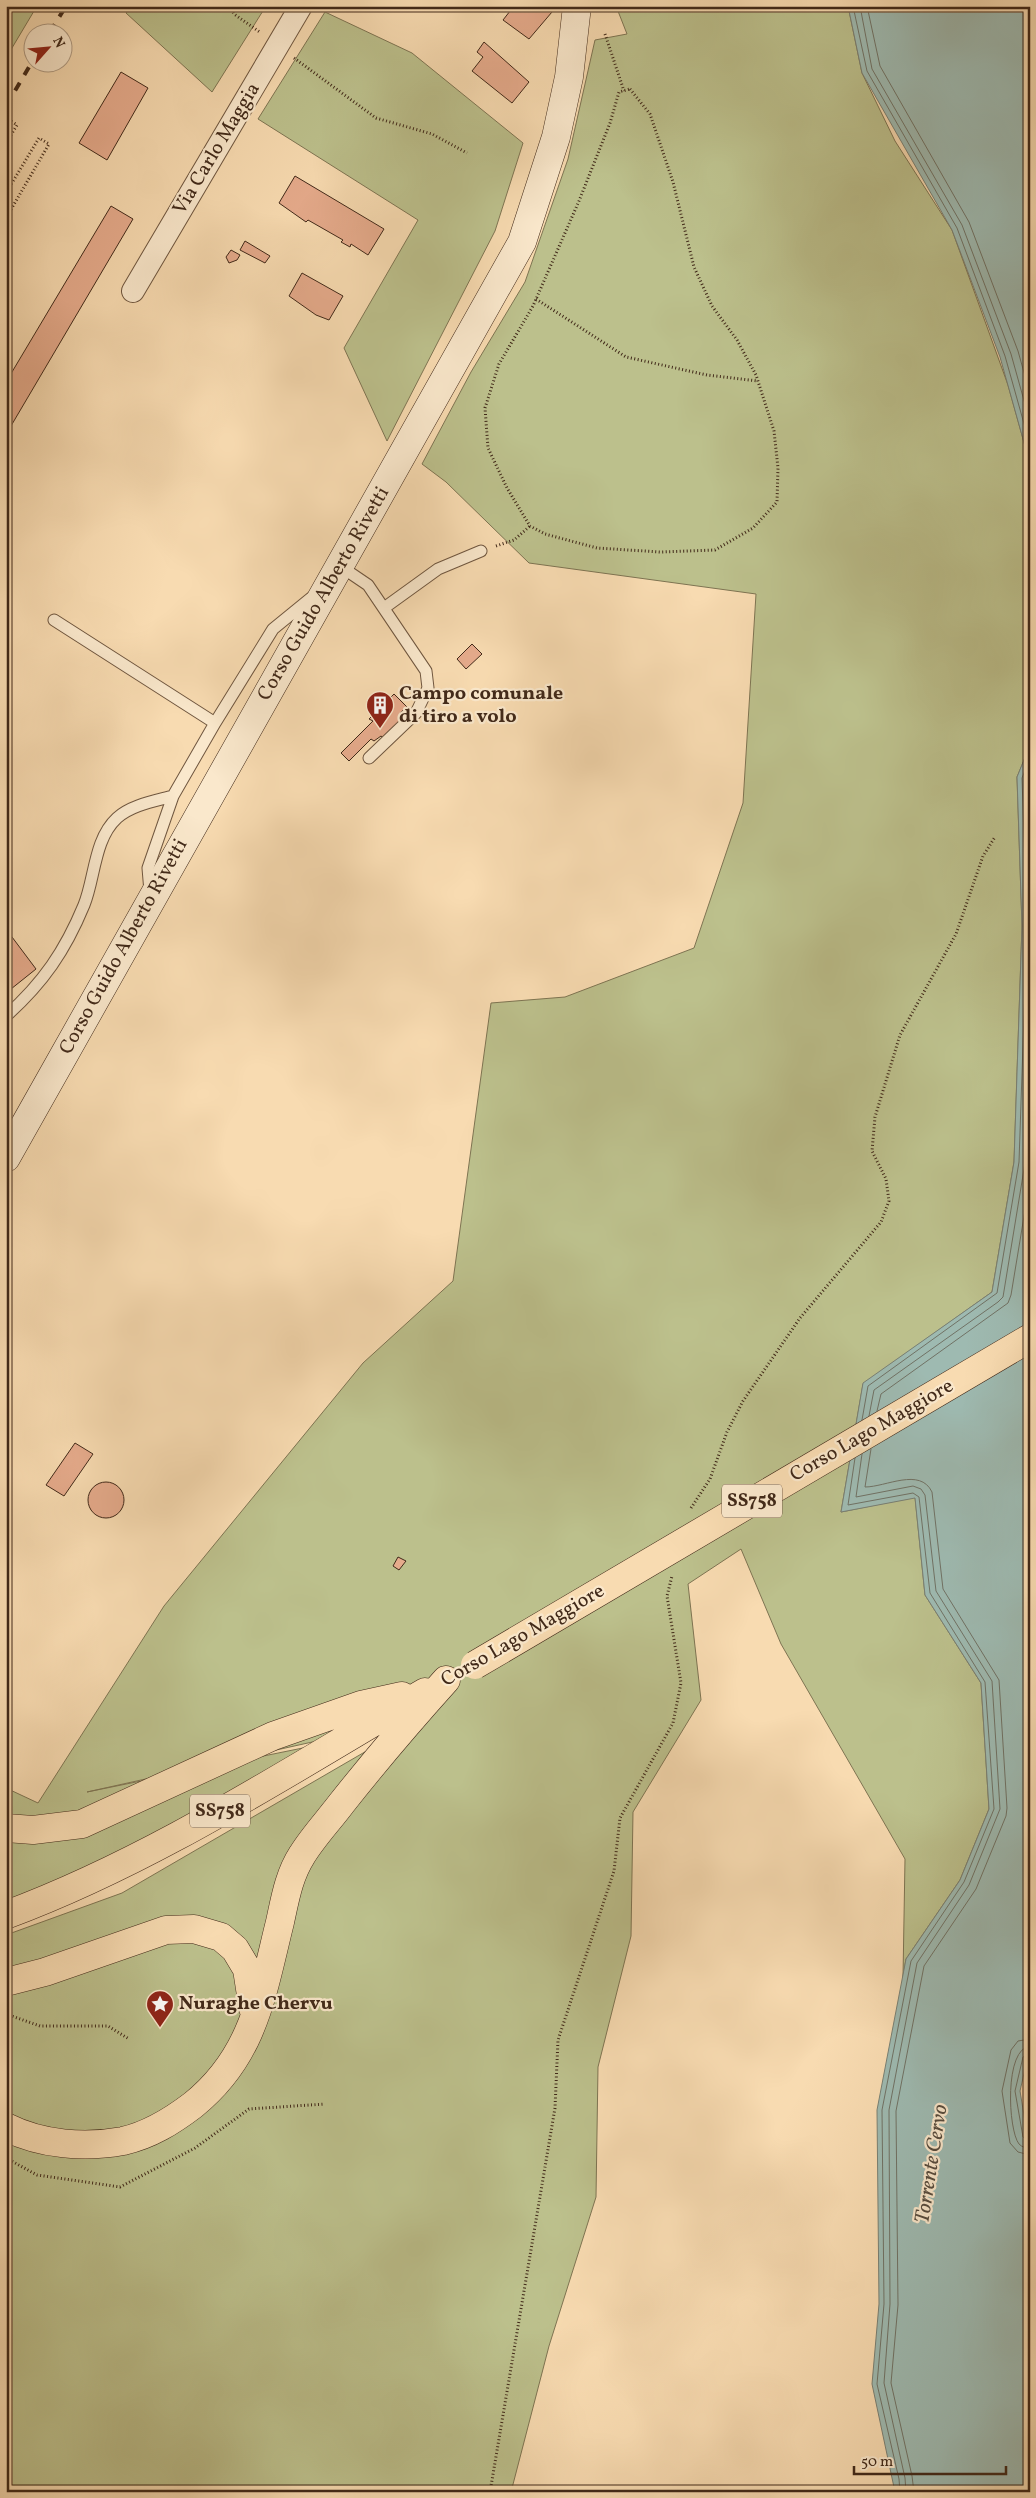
<svg xmlns="http://www.w3.org/2000/svg" width="1036" height="2498" viewBox="0 0 1036 2498" font-family="Vollkorn,serif">
	<style>
		.green { fill: #bcc08c; stroke: #7e7452 }
		.water { fill: #9ebab1; stroke: #798074 }
		.lines { fill: none; stroke-linecap: round; stroke-linejoin: round }
		.shore { stroke: #707265; stroke-width: 1 }
		.building { fill: #e6ab8c; stroke: #412919 }
		.lane-casing { stroke: #6f563f; stroke-width: 13 }
		.street-casing { stroke: #6f563f; stroke-width: 24 }
		.secondary-casing { stroke: #412919; stroke-width: 29 }
		.highway-casing { stroke: #412919; stroke-width: 29 }
		.path { stroke: #412919; stroke-width: 3; stroke-dasharray: 1 2.5; stroke-linecap: butt }
		.lane { stroke: #fae8cc; stroke-width: 11 }
		.street { stroke: #fae8cc; stroke-width: 22 }
		.secondary { stroke: #fae8cc; stroke-width: 28 }
		.highway { stroke: #f8dbb1; stroke-width: 28 }
		.rail { stroke: #412919; stroke-width: 4; stroke-dasharray: 9 9; stroke-linecap: butt }
		.highway-bridge-casing { stroke: #412919; stroke-width: 29; stroke-linecap: butt }
		.highway-bridge { stroke: #f8dbb1; stroke-width: 28 }
		.labels { text-anchor: middle; dominant-baseline: central; stroke-width: 4.5; stroke-linejoin: round; paint-order: stroke }
		.shield { fill: #fae8cc; stroke: #78624f; stroke-width: 1 }
		.shield-label { font-size: 19px; font-weight: bold; fill: #412919 }
		.street-label { font-size: 20px; fill: #412919; stroke: #fae8cc }
		.poi-label { font-size: 20px; font-weight: bold; fill: #412919; stroke: #fae8cc; text-anchor: start }
		.water-label { font-size: 21px; font-style: italic; fill: #584d3f; stroke: #fae8cc }
	</style>
	<rect width="100%" height="100%" fill="#f8dbb1"/>
	<filter id="stains"><feTurbulence type="fractalNoise" baseFrequency=".004" numOctaves="4"/><feColorMatrix values="0 0 0 0 .2 0 0 0 0 .09 0 0 0 0 .02 0 0 0 .5 -.17"/></filter>
	<radialGradient id="worn" r=".72"><stop offset=".6" stop-color="#630" stop-opacity="0"/><stop offset="1" stop-color="#630" stop-opacity=".3"/></radialGradient>
	<path class="green" d="M 6,6 L 37,6 L 6,58 Z
		M 130,6 L 266,6 L 212,92 L 126,13 Z
		M 616,6 L 848,6 L 862,73 L 895,141 L 952,230 L 1008,385 L 1030,464 L 1030,746 L 1017,777 L 1022,926 L 1014,1162 L 992,1292 L 863,1384 L 841,1512 L 915,1497 L 925,1595 L 981,1683 L 989,1809 L 960,1880 L 906,1959 L 903,1977 L 905,1859 L 781,1644 L 741,1549 L 688,1584 L 701,1700 L 633,1812 L 631,1936 L 598,2067 L 596,2197 L 549,2346 L 511,2492 L 6,2492 L 6,1935 L 122,1893 L 425,1717 L 87,1792 L 342,1740 L 6,1912 L 6,1788 L 38,1803 L 164,1606 L 363,1363 L 453,1281 L 491,1003 L 565,997 L 694,948 L 743,803 L 756,594 L 529,563 L 446,482 L 422,464 L 471,372 L 525,282 L 568,159 L 595,40 L 627,34 Z
		M 325,12 L 412,53 L 523,143 L 495,231 L 387,441 L 344,348 L 418,220 L 258,119 Z"/>
	<path class="water" d="M 848,6 L 1030,6 L 1030,464 L 1000,357 L 952,230 L 862,73 Z
		M 1030,745 L 1030,2047 L 1020,2091 L 1030,2152 L 1030,2492 L 895,2492 L 872,2384 L 879,2304 L 877,2110 L 906,1959 L 960,1880 L 989,1809 L 981,1683 L 925,1595 L 915,1498 L 841,1512 L 863,1383 L 992,1292 L 1014,1162 L 1022,926 L 1017,777 Z"/>
	<g class="lines">
		<path class="shore" d="M 853,6 L 867,71 L 957,228 L 1005,356 L 1030,445
			M 860,6 L 872,69 L 962,225 L 1011,354 L 1030,422
			M 867,6 L 880,66 L 969,222 L 1018,351 L 1030,394
			M 1030,775 L 1030,825
			M 877,1411 L 881,1394 L 1008,1303 L 1011,1295 L 1030,1180
			M 869,1416 L 874,1390 L 998,1302 L 1003,1297 L 1025,1163 L 1030,1025
			M 862,1420 L 868,1386 L 997,1293 L 1019,1162 L 1027,926 L 1022,778 L 1030,758
			M 871,1449 L 865,1487 C 886,1487 920,1467 932,1492 L 943,1589 L 999,1680 L 1007,1808 L 1006,1816 L 976,1889 L 924,1966 L 896,2111 L 898,2305 L 891,2383 L 912,2476 L 914,2492
			M 862,1454 L 856,1497 L 913,1486 L 921,1489 L 925,1495 L 936,1591 L 992,1681 L 1000,1809 L 969,1885 L 917,1963 L 889,2110 L 890,2304 L 884,2383 L 905,2478 L 906,2492
			M 855,1458 L 848,1505 L 913,1493 L 919,1497 L 930,1593 L 985,1682 L 994,1809 L 964,1882 L 911,1961 L 882,2110 L 884,2304 L 877,2384 L 899,2479 L 900,2492
			M 1030,2039 L 1018,2041 L 1011,2050 L 1002,2091 L 1010,2143 L 1018,2152 L 1030,2155
			M 1030,2046 C 1004,2048 1008,2130 1019,2144 C 1022,2147 1025,2148 1030,2148
			M 1030,2053 L 1023,2057 L 1015,2091 L 1023,2137 L 1030,2142"/>
	</g>
	<path class="building" d="M 514,6 L 545,6 L 552,12 L 529,39 L 503,20 Z
		M 484,42 L 529,82 L 512,103 L 472,71 L 483,57 L 477,52 Z
		M 121,72 L 148,88 L 107,160 L 79,143 Z
		M 295,176 L 384,229 L 368,255 L 351,244 L 350,247 L 341,242 L 343,240 L 308,220 L 306,222 L 279,203 Z
		M 111,206 L 133,219 L 8,431 L 6,382 Z
		M 245,241 L 270,256 L 265,263 L 240,250 Z
		M 231,250 L 240,255 L 237,260 L 229,263 L 226,257 Z
		M 302,273 L 343,296 L 329,320 L 316,315 L 289,296 Z
		M 472,644 L 482,654 L 466,669 L 457,659 Z
		M 394,694 L 407,707 L 400,713 L 404,719 L 385,739 L 381,736 L 374,741 L 371,739 L 349,761 L 341,753 L 373,721 L 369,719 Z
		M 9,933 L 36,969 L 6,993 L 6,935 Z
		M 75,1443 L 93,1454 L 64,1496 L 46,1485 Z
		M88 1500a18 18 0 1 1 36 0a18 18 0 1 1-36 0Z
		M 398,1557 L 406,1561 L 399,1570 L 393,1566 Z"/>
	<g class="lines">
		<g class="lane-casing">
			<path id="lane" d="M 340,566 L 368,585 L 426,671 L 428,688 L 416,713 L 369,758
				M 384,608 L 438,569 L 481,551
				M 54,620 L 215,723
				M 150,892 L 148,868 L 173,796 L 215,723 L 273,629 L 311,598
				M 6,1016 C 43,983 65,951 84,905 C 95,878 94,839 117,818 C 131,805 155,801 173,796"/>
		</g>
		<g class="street-casing">
			<path id="street" d="M 133,291 L 301,6"/>
		</g>
		<g class="secondary-casing">
			<path id="secondary" d="M 6,1158 L 522,242 L 556,137 L 569,77 L 577,6"/>
		</g>
		<g class="highway-casing">
			<path id="highway" d="M 6,1828 L 33,1830 L 82,1824 L 273,1736 L 361,1705 L 402,1696
				M 6,1915 C 154,1860 289,1771 425,1692
				M 6,1982 L 45,1972 L 166,1930 L 194,1929 L 221,1937 L 235,1949 L 247,1969 L 253,2008
				M 6,2127 C 42,2145 85,2148 123,2141 C 150,2135 172,2121 193,2105 C 254,2056 262,1994 280,1922 C 285,1899 289,1875 302,1855 C 313,1837 329,1820 341,1804 C 375,1761 410,1720 446,1680"/>
		</g>
		<path class="path" d="M 230,6 L 234,14 L 261,33
			M 605,34 L 624,91
			M 294,58 L 376,118 L 432,134 L 467,153
			M 630,89 L 650,114 L 673,182 L 694,267 L 712,306 L 737,340 L 756,375 L 774,431 L 778,468 L 777,502 L 753,528 L 715,550 L 660,552 L 597,548 L 545,534 L 530,526 L 507,488 L 488,448 L 485,408 L 499,364 L 533,306 L 579,201 L 610,123 L 619,92 Z
			M 6,121 L 8,119 L 17,125 L 6,143
			M 6,193 L 39,138 L 49,144 L 6,218
			M 536,299 L 626,357 L 707,375 L 758,381
			M 496,546 L 514,540 L 530,526
			M 691,1508 L 710,1479 L 727,1432 L 743,1401 L 800,1318 L 881,1222 L 889,1201 L 886,1179 L 872,1151 L 875,1117 L 900,1035 L 956,934 L 983,856 L 995,837
			M 6,2014 L 40,2026 L 108,2026 L 129,2039
			M 6,2158 L 37,2175 L 120,2187 L 195,2148 L 249,2109 L 325,2104
			M 490,2492 L 555,2108 L 558,2040 L 614,1871 L 620,1818 L 673,1723 L 681,1683 L 667,1596 L 672,1576"/>
		<use href="#lane" class="lane"/>
		<use href="#street" class="street"/>
		<use href="#secondary" class="secondary"/>
		<use href="#highway" class="highway"/>
		<path class="rail" d="M 50,32 L 66,6
			M 6,106 L 32,62"/>
		<g class="highway-bridge-casing">
			<path id="highway-bridge" d="M 475,1665 L 1030,1338"/>
		</g>
		<use href="#highway-bridge" class="highway-bridge"/>
	</g>
	<defs>
		<g id="building-pin" transform="scale(1.4375)"><path d="M0 17L-7.5 6A9.5 9.5 0 1 1 7.5 6Z" fill="#8f2418" stroke="#fae8cc"/><path d="M-4-6H4V6H1V3H-1V6H-4ZM-2.5-4.3h1.7v1.8h-1.7ZM.8-4.3h1.7v1.8H.8ZM-2.5-1h1.7V.8h-1.7ZM.8-1h1.7V.8H.8Z" fill="#fff"/></g>
		<g id="sight-pin" transform="scale(1.4375)"><path d="M0 17L-7.5 6A9.5 9.5 0 1 1 7.5 6Z" fill="#8f2418" stroke="#fae8cc"/><path d="M0-6L1.8-2.2L6-1.7L2.9 1.2L3.7 5.4L0 3.3L-3.7 5.4L-2.9 1.2L-6-1.7L-1.8-2.2Z" fill="#fff"/></g>
	</defs>
	<g fill-rule="evenodd">
		<use href="#building-pin" x="380" y="705"/>
		<use href="#sight-pin" x="160" y="2004"/>
	</g>
	<g class="labels">
		<g class="shield">
			<rect x="722" y="1484.5" width="60" height="33" rx="4"/>
			<rect x="190" y="1794.5" width="60" height="33" rx="4"/>
		</g>
		<g class="shield-label">
			<text x="752" y="1501">SS758</text>
			<text x="220" y="1811">SS758</text>
		</g>
		<g class="street-label">
			<text transform="translate(217 149) rotate(-59)">Via Carlo Maggia</text>
			<text transform="translate(324 594) rotate(-60)">Corso Guido Alberto Rivetti</text>
			<text transform="translate(124 947) rotate(-61)">Corso Guido Alberto Rivetti</text>
			<text transform="translate(872 1431) rotate(-30)">Corso Lago Maggiore</text>
			<text transform="translate(523 1636) rotate(-30)">Corso Lago Maggiore</text>
		</g>
		<g class="poi-label">
			<text x="399" y="694">Campo comunale<tspan x="399" dy="23">di tiro a volo</tspan></text>
			<text x="179" y="2004">Nuraghe Chervu</text>
		</g>
		<g class="water-label">
			<text transform="translate(932 2164) rotate(-81)">Torrente Cervo</text>
		</g>
	</g>
	<rect width="1036" height="2498" fill="none" stroke="#f8dbb1" stroke-width="25"/>
	<rect x="8" y="8" width="1021" height="2483" fill="none" stroke="#412919" stroke-width="2.5"/>
	<rect x="12" y="12" width="1011" height="2473" fill="none" stroke="#412919"/>
	<g transform="translate(48 48) rotate(63)"><circle r="24" fill="#fae8cc" stroke="#b09c84"/>
	<path d="M0-4L9 19L0 12L-9 19Z" fill="#8f2418"/>
	<text y="-8" font-size="14" font-weight="bold" text-anchor="middle" fill="#412919">N</text>
	</g>
	<path d="M854 2466v8h152v-8" fill="none" stroke="#412919" stroke-width="2.5"/>
	<text x="861" y="2466" font-size="15" fill="#412919" stroke="#fae8cc" stroke-width="4" paint-order="stroke">50 m</text>
	<rect width="100%" height="100%" filter="url(#stains)"/>
	<rect width="100%" height="100%" fill="url(#worn)"/>
</svg>
